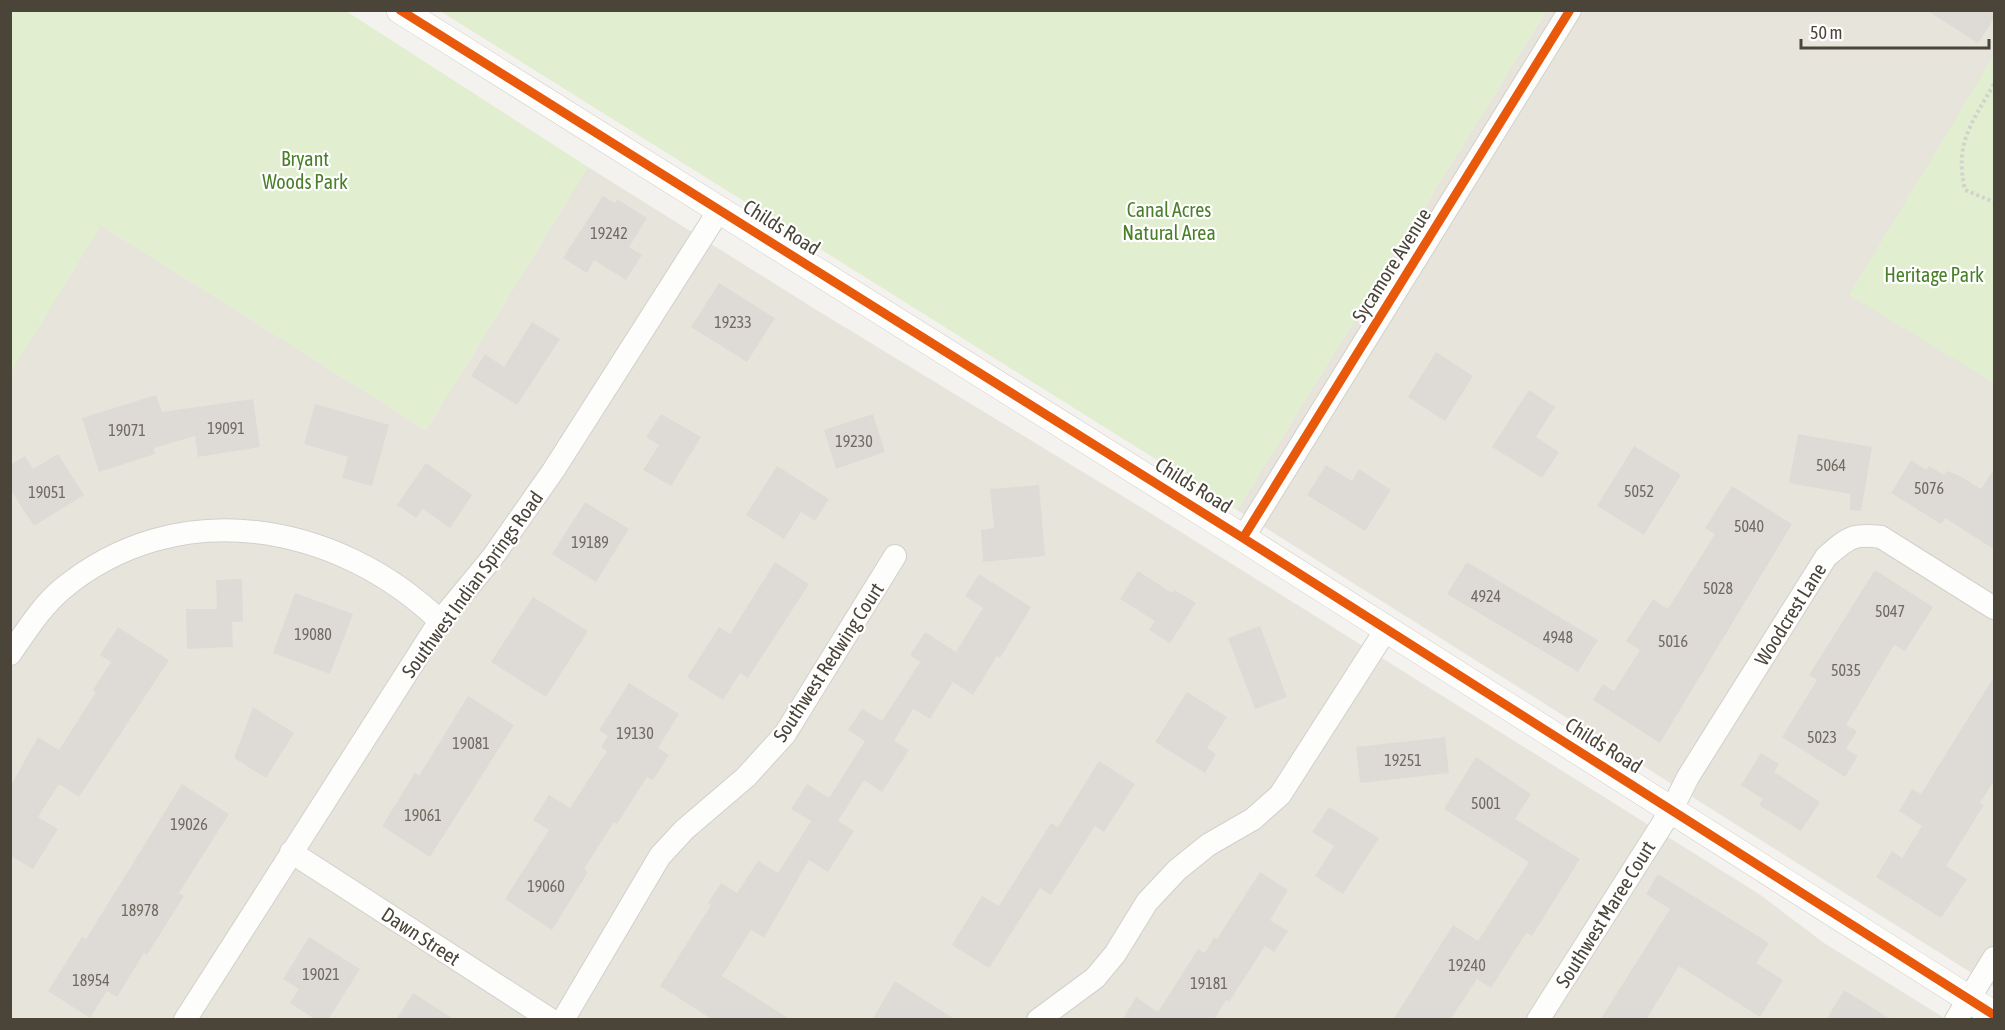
<svg xmlns="http://www.w3.org/2000/svg" width="2005" height="1030" viewBox="0 0 2005 1030" font-family="'Asap Condensed',sans-serif">
	<style>
		.residential { fill: #e7e4dc }
		.green { fill: #e1eecf }
		.building { fill: #dedbd6 }
		.lines { fill: none; stroke-linecap: round; stroke-linejoin: round }
		.minor-casing { stroke: #d2d0cb; stroke-width: 24 }
		.tertiary-casing { stroke: #d2d0cb; stroke-width: 28 }
		.path { stroke: #d3d2cc; stroke-width: 4; stroke-dasharray: 3 3; stroke-linecap: butt }
		.minor { stroke: #fdfdfc; stroke-width: 22 }
		.tertiary { stroke: #fdfdfc; stroke-width: 27 }
		.cycleway-casing { stroke: #fff; stroke-width: 13 }
		.cycleway { stroke: #e8590c; stroke-width: 9 }
		.labels { text-anchor: middle; dominant-baseline: central; stroke-width: 4.5; stroke-linejoin: round; paint-order: stroke }
		.number-label { font-size: 16px; fill: #706a61 }
		.park-label { font-size: 20px; fill: #4a7f2a; stroke: #fff }
		.street-label { font-size: 20px; fill: #4b4439; stroke: #fff }
	</style>
	<rect width="100%" height="100%" fill="#f4f2ee"/>
	<path class="residential" d="M 1546,11 L 1994,11 L 1994,987 L 1237,510 Z
		M 588,167 L 815,309 L 1152,514 L 1759,894 L 1824,943 L 1946,1019 L 11,1019 L 10,372 L 101,225 L 426,430 Z"/>
	<path class="green" d="M 11,10 L 346,11 L 588,167 L 426,430 L 101,225 L 11,372 Z
		M 440,11 L 1546,11 L 1237,510 Z
		M 1994,55 L 1994,383 L 1849,295 Z"/>
	<path class="building" d="M 1926,10 L 1995,10 L 1995,17 L 1978,43 Z
		M 603,196 L 615,203 L 617,199 L 647,218 L 629,247 L 642,255 L 626,280 L 594,260 L 587,273 L 563,258 Z
		M 719,283 L 775,318 L 747,362 L 691,327 Z
		M 532,322 L 560,339 L 517,405 L 471,376 L 485,354 L 504,367 Z
		M 1436,352 L 1473,376 L 1445,421 L 1408,397 Z
		M 1529,390 L 1555,407 L 1536,437 L 1559,452 L 1542,478 L 1492,447 Z
		M 156,395 L 162,412 L 253,399 L 260,447 L 198,457 L 195,436 L 154,448 L 155,454 L 99,472 L 82,418 Z
		M 315,404 L 389,425 L 372,486 L 342,478 L 348,457 L 304,444 Z
		M 661,414 L 701,437 L 671,486 L 643,470 L 659,445 L 646,437 Z
		M 873,414 L 885,452 L 836,469 L 824,430 Z
		M 1798,434 L 1872,447 L 1861,511 L 1850,510 L 1850,494 L 1789,483 Z
		M 1634,446 L 1681,475 L 1644,535 L 1597,506 Z
		M 58,454 L 84,495 L 34,526 L 10,489 L 10,465 L 25,456 L 33,469 Z
		M 1911,460 L 1926,470 L 1929,466 L 1944,475 L 1947,471 L 1958,475 L 1981,489 L 1995,467 L 1995,550 L 1945,518 L 1941,524 L 1891,493 Z
		M 426,463 L 472,495 L 450,528 L 423,509 L 416,518 L 397,505 Z
		M 1326,465 L 1352,481 L 1359,469 L 1391,490 L 1365,531 L 1307,495 Z
		M 777,466 L 829,499 L 815,521 L 801,512 L 784,539 L 746,515 Z
		M 1039,485 L 1045,556 L 983,562 L 981,530 L 994,528 L 990,489 Z
		M 1732,486 L 1792,524 L 1660,743 L 1593,700 L 1603,684 L 1614,691 L 1640,650 L 1626,641 L 1653,599 L 1668,609 L 1715,534 L 1705,528 Z
		M 585,502 L 629,529 L 596,582 L 552,554 Z
		M 775,562 L 809,584 L 748,678 L 740,673 L 723,700 L 687,677 L 719,627 L 730,634 Z
		M 1467,562 L 1598,640 L 1578,672 L 1447,594 Z
		M 1875,570 L 1933,607 L 1905,651 L 1894,645 L 1846,725 L 1857,731 L 1846,749 L 1858,756 L 1845,777 L 1782,737 L 1817,680 L 1809,675 Z
		M 1138,571 L 1172,593 L 1174,590 L 1196,603 L 1170,643 L 1149,630 L 1155,621 L 1120,599 Z
		M 979,574 L 1031,607 L 1000,658 L 997,656 L 973,695 L 953,682 L 930,719 L 913,709 L 894,741 L 909,750 L 882,792 L 864,780 L 838,821 L 854,831 L 828,872 L 809,860 L 764,938 L 751,930 L 722,976 L 791,1020 L 713,1020 L 660,986 L 711,905 L 708,903 L 721,883 L 737,893 L 758,861 L 778,873 L 811,821 L 791,809 L 807,784 L 829,798 L 865,741 L 848,730 L 862,709 L 882,721 L 920,662 L 910,655 L 925,632 L 956,652 L 983,608 L 965,596 Z
		M 242,579 L 243,622 L 232,622 L 233,647 L 187,649 L 186,609 L 217,609 L 216,580 Z
		M 295,593 L 353,614 L 330,674 L 273,653 Z
		M 533,597 L 588,631 L 546,697 L 491,662 Z
		M 1260,626 L 1287,697 L 1255,709 L 1228,638 Z
		M 118,627 L 169,660 L 79,797 L 59,784 L 38,817 L 58,829 L 33,869 L 10,856 L 10,787 L 38,737 L 59,750 L 96,692 L 93,690 L 111,662 L 100,655 Z
		M 1995,675 L 1995,779 L 1980,803 L 1984,805 L 1946,866 L 1967,879 L 1941,918 L 1876,877 L 1892,851 L 1902,858 L 1922,826 L 1899,811 L 1912,789 L 1921,794 Z
		M 629,683 L 679,714 L 658,748 L 669,755 L 653,780 L 647,777 L 617,824 L 614,822 L 584,869 L 588,872 L 552,930 L 505,899 L 549,830 L 533,820 L 549,795 L 570,808 L 607,751 L 601,747 L 608,736 L 599,730 Z
		M 1187,692 L 1227,717 L 1207,748 L 1216,754 L 1205,773 L 1155,742 Z
		M 468,696 L 514,725 L 430,857 L 382,826 L 415,773 L 419,776 Z
		M 253,707 L 294,733 L 266,778 L 234,758 Z
		M 1445,737 L 1449,773 L 1360,783 L 1356,747 Z
		M 1761,753 L 1779,764 L 1774,772 L 1820,802 L 1801,831 L 1759,805 L 1763,799 L 1741,785 Z
		M 1476,757 L 1531,794 L 1515,819 L 1580,859 L 1532,936 L 1526,933 L 1491,988 L 1477,979 L 1450,1020 L 1393,1020 L 1453,925 L 1478,941 L 1529,862 L 1444,809 Z
		M 1099,761 L 1135,784 L 1104,832 L 1095,826 L 1051,895 L 1040,888 L 989,968 L 952,945 L 982,896 L 999,906 L 1051,823 L 1058,827 Z
		M 182,784 L 229,814 L 179,893 L 184,896 L 147,955 L 144,953 L 117,997 L 107,991 L 90,1018 L 48,991 L 82,937 L 86,939 Z
		M 1329,807 L 1379,838 L 1343,894 L 1315,876 L 1334,846 L 1312,832 Z
		M 1260,872 L 1288,890 L 1270,920 L 1288,931 L 1274,952 L 1265,946 L 1229,1002 L 1226,1000 L 1214,1020 L 1122,1020 L 1136,997 L 1158,1012 L 1198,949 L 1205,953 L 1214,937 L 1217,939 Z
		M 1658,874 L 1769,943 L 1756,963 L 1783,980 L 1760,1017 L 1679,966 L 1646,1020 L 1600,1020 L 1670,909 L 1646,894 Z
		M 309,937 L 360,969 L 328,1020 L 316,1020 L 290,1003 L 299,989 L 283,979 Z
		M 895,981 L 956,1020 L 872,1020 Z
		M 1844,990 L 1892,1020 L 1826,1020 Z
		M 413,993 L 455,1020 L 396,1020 Z"/>
	<g class="lines">
		<g class="minor-casing">
			<path id="minor" d="M 1243,538 L 1570,10
				M 10,654 C 25,633 41,607 61,590 C 177,493 337,522 440,621
				M 291,852 L 551,1020
				M 185,1020 L 440,621 L 492,558 L 553,471 L 720,209
				M 563,1020 L 660,856 L 684,830 L 746,777 L 785,734 L 895,556
				M 1038,1020 L 1095,978 L 1115,954 L 1147,902 L 1177,870 L 1208,845 L 1253,819 L 1280,795 L 1387,628
				M 1538,1020 L 1672,809 L 1688,777 L 1826,557 C 1848,538 1852,533 1881,537 L 1994,608
				M 1956,1020 L 1994,958"/>
		</g>
		<g class="tertiary-casing">
			<path id="tertiary" d="M 400,10 L 1243,538 L 1994,1015"/>
		</g>
		<path class="path" d="M 1994,84 C 1972,123 1954,143 1965,190 L 1994,202"/>
		<use href="#minor" class="minor"/>
		<use href="#tertiary" class="tertiary"/>
		<g class="cycleway-casing">
			<path id="cycleway" d="M 400,10 L 1243,538 L 1994,1015
				M 1243,538 L 1570,10"/>
		</g>
		<use href="#cycleway" class="cycleway"/>
	</g>
	<g class="labels">
		<g class="number-label">
			<text x="609" y="233">19242</text>
			<text x="733" y="322">19233</text>
			<text x="226" y="428">19091</text>
			<text x="127" y="430">19071</text>
			<text x="854" y="441">19230</text>
			<text x="1831" y="465">5064</text>
			<text x="1929" y="488">5076</text>
			<text x="1639" y="491">5052</text>
			<text x="47" y="492">19051</text>
			<text x="1749" y="526">5040</text>
			<text x="590" y="542">19189</text>
			<text x="1718" y="588">5028</text>
			<text x="1486" y="596">4924</text>
			<text x="1890" y="611">5047</text>
			<text x="313" y="634">19080</text>
			<text x="1558" y="637">4948</text>
			<text x="1673" y="641">5016</text>
			<text x="1846" y="670">5035</text>
			<text x="635" y="733">19130</text>
			<text x="1822" y="737">5023</text>
			<text x="471" y="743">19081</text>
			<text x="1403" y="760">19251</text>
			<text x="1486" y="803">5001</text>
			<text x="423" y="815">19061</text>
			<text x="189" y="824">19026</text>
			<text x="546" y="886">19060</text>
			<text x="140" y="910">18978</text>
			<text x="1467" y="965">19240</text>
			<text x="321" y="974">19021</text>
			<text x="91" y="980">18954</text>
			<text x="1209" y="983">19181</text>
		</g>
		<g class="park-label">
			<text x="305" y="158">Bryant<tspan x="305" dy="23">Woods Park</tspan></text>
			<text x="1169" y="209">Canal Acres<tspan x="1169" dy="23">Natural Area</tspan></text>
			<text x="1934" y="274">Heritage Park</text>
		</g>
		<g class="street-label">
			<text transform="translate(782 227) rotate(32)">Childs Road</text>
			<text transform="translate(1391 265) rotate(-58)">Sycamore Avenue</text>
			<text transform="translate(1194 485) rotate(32)">Childs Road</text>
			<text transform="translate(472 584) rotate(-54)">Southwest Indian Springs Road</text>
			<text transform="translate(1790 614) rotate(-58)">Woodcrest Lane</text>
			<text transform="translate(828 662) rotate(-57)">Southwest Redwing Court</text>
			<text transform="translate(1604 745) rotate(32)">Childs Road</text>
			<text transform="translate(1605 914) rotate(-58)">Southwest Maree Court</text>
			<text transform="translate(421 936) rotate(33)">Dawn Street</text>
		</g>
	</g>
	<rect width="2005" height="1030" fill="none" stroke="#4b4439" stroke-width="24"/>
	<path d="M1801 39v9h188v-9" fill="none" stroke="#4b4439" stroke-width="3"/>
	<text x="1810" y="39" font-size="18" fill="#4b4439" stroke="#ffffff" stroke-width="4.5" paint-order="stroke">50 m</text>
</svg>
